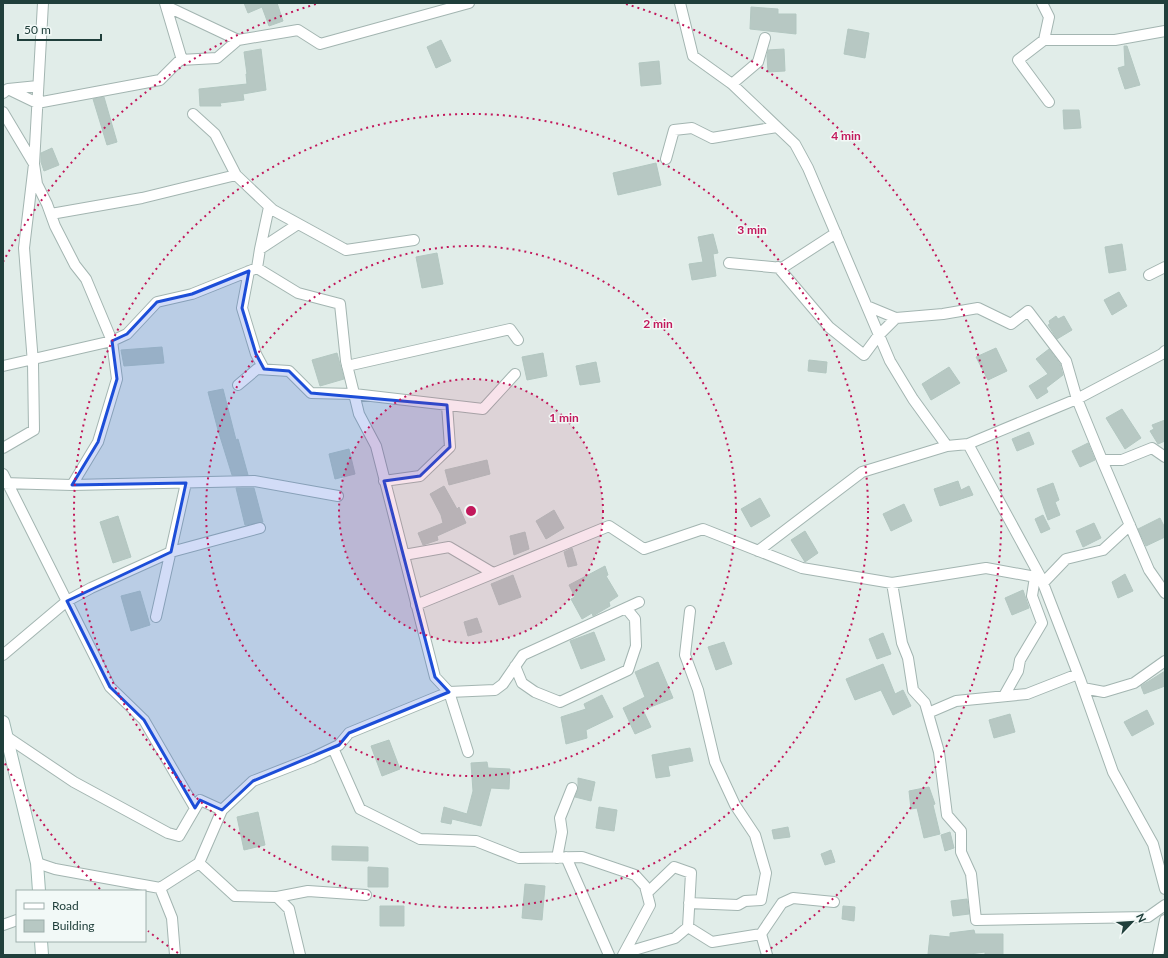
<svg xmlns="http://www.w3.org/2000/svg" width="1168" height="958" viewBox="0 0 1168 958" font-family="Lato,sans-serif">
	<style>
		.building { fill: #b7c8c3; stroke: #b3c7c1 }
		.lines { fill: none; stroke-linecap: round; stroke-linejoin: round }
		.street-casing { stroke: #a3b5b1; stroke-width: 12 }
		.secondary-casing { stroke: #9fb9b3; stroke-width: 14 }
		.street { stroke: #fff; stroke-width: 10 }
		.secondary { stroke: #fff; stroke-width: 12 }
		.marked { fill: #1d4ed8; fill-opacity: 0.2; stroke: #1d4ed8; stroke-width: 3; stroke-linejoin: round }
		.ring { fill: none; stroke: #c2185b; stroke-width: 2; stroke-dasharray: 2 4 }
		.centre { fill: #c2185b; stroke: #f2f9f7; stroke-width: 2 }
		.ring-label { font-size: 12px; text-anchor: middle; font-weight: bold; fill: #c2185b; stroke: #f2f9f7; stroke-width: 3; stroke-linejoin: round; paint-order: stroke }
	</style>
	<rect width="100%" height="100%" fill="#e1ede9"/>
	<path class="building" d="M 244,3 L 277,3 L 283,21 L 269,26 L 262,7 L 248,13 Z
		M 751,7 L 778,9 L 778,14 L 796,14 L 796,34 L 750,29 Z
		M 848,29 L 869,33 L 865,58 L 844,54 Z
		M 441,40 L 451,61 L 436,68 L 427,47 Z
		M 1124,46 L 1127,46 L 1140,85 L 1125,89 L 1118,68 L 1125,66 Z
		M 261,49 L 266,90 L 243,94 L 244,100 L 220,103 L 221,106 L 200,106 L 199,89 L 247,84 L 246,74 L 247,74 L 244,52 Z
		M 784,49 L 785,71 L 768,72 L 767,56 L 768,50 Z
		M 659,61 L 661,84 L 641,86 L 639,63 Z
		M 104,97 L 117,142 L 107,145 L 93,99 Z
		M 1063,110 L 1079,110 L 1081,128 L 1064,129 Z
		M 52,148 L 59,165 L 44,171 L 41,162 L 41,153 Z
		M 656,163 L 661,185 L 618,195 L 613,173 Z
		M 713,234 L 718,253 L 713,254 L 716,276 L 692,280 L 689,264 L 703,262 L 698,237 Z
		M 1122,244 L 1126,270 L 1109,273 L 1105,247 Z
		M 437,253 L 443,284 L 422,288 L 416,257 Z
		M 1119,292 L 1127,306 L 1112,315 L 1104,300 Z
		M 1056,316 L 1058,319 L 1064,316 L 1072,330 L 1057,339 L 1048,325 L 1050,324 L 1049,321 Z
		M 162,347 L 164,363 L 124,366 L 121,350 Z
		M 996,348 L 1007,371 L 988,380 L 976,357 Z
		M 1049,349 L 1060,364 L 1063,375 L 1046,388 L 1048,392 L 1037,399 L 1029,386 L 1048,374 L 1036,359 Z
		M 337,353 L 344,379 L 320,386 L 312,360 Z
		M 543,353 L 547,376 L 527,380 L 522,357 Z
		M 809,360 L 827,362 L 826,373 L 808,371 Z
		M 596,362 L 600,382 L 580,385 L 576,366 Z
		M 949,367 L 960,383 L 931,400 L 922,384 Z
		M 223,389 L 236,440 L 238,439 L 248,475 L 232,475 L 218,430 L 208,392 Z
		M 1122,409 L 1141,438 L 1125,449 L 1106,418 Z
		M 1165,420 L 1165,441 L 1158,444 L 1150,431 L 1154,429 L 1152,425 Z
		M 1029,432 L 1034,444 L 1017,451 L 1012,439 Z
		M 1088,443 L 1095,460 L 1080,467 L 1072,451 Z
		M 349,449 L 355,474 L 335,479 L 329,454 Z
		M 487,460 L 490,474 L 449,485 L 445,470 Z
		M 958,481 L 961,490 L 969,486 L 973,495 L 940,506 L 934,489 Z
		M 1053,483 L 1059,500 L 1055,502 L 1060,515 L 1048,520 L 1037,489 Z
		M 444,486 L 457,509 L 459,507 L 466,523 L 437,536 L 438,540 L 423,545 L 418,533 L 443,523 L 441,515 L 430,494 Z
		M 236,488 L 254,488 L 263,522 L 245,525 Z
		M 760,498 L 770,516 L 751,527 L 741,509 Z
		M 904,504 L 912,521 L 891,531 L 883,514 Z
		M 554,510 L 564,528 L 546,539 L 536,521 Z
		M 1043,515 L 1050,529 L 1041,533 L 1035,519 Z
		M 118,516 L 131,557 L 113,563 L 100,522 Z
		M 1160,518 L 1165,528 L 1165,537 L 1146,546 L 1138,529 Z
		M 1094,523 L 1101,538 L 1083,547 L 1076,531 Z
		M 805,531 L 818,553 L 805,562 L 791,540 Z
		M 525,532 L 529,549 L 514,555 L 510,536 Z
		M 572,548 L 577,565 L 568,567 L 564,552 Z
		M 605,566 L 608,575 L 606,576 L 618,596 L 609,602 L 610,606 L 593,616 L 592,613 L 582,619 L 571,599 L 575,597 L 569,585 Z
		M 1125,574 L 1133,591 L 1118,598 L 1112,582 Z
		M 513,575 L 521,597 L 499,605 L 491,584 Z
		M 1023,590 L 1029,608 L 1012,615 L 1005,598 Z
		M 140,591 L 150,625 L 131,631 L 121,596 Z
		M 477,618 L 482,632 L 468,636 L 464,622 Z
		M 594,632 L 605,660 L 581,669 L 570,641 Z
		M 883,633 L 891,654 L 877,659 L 869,639 Z
		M 724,642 L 732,664 L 716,670 L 708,647 Z
		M 658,662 L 673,698 L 643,710 L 651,727 L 635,734 L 623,708 L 645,697 L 635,672 Z
		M 883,664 L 895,694 L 903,690 L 911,706 L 893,715 L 881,690 L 855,700 L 846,679 Z
		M 1165,671 L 1165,686 L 1144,694 L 1141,686 Z
		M 602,695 L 613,717 L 586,730 L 587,738 L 566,744 L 561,717 L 586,709 L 584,704 Z
		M 1147,710 L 1154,724 L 1132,736 L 1124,722 Z
		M 1010,714 L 1015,732 L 994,738 L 989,720 Z
		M 389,740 L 400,769 L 382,776 L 371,746 Z
		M 690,748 L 693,761 L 668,766 L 670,776 L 656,778 L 652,755 Z
		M 487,762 L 488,768 L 510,769 L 509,789 L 491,788 L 481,826 L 452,819 L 451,824 L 441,822 L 444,807 L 467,814 L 473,791 L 471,763 Z
		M 578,778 L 595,782 L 591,801 L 575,797 L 578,790 Z
		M 929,787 L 935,804 L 933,805 L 940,834 L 924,838 L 917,808 L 911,809 L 909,791 Z
		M 599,807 L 617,810 L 614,831 L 596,828 Z
		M 258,812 L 265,845 L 244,850 L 237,817 Z
		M 788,827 L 790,837 L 774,839 L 772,830 Z
		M 950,832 L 954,848 L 945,851 L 941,835 Z
		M 332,846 L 368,847 L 368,861 L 332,860 Z
		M 831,850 L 835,862 L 825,865 L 821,854 Z
		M 368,867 L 388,868 L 388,887 L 368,887 Z
		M 525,884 L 545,886 L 542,920 L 522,918 Z
		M 967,899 L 969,914 L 953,916 L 951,901 Z
		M 380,906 L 404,906 L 404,926 L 380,926 Z
		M 843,906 L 855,907 L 854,921 L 842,919 Z
		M 974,930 L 975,934 L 1003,934 L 1003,955 L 985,955 L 985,952 L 962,955 L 928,954 L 930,935 L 950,937 L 950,933 Z"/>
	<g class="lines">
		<g class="street-casing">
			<path id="street" d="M 165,3 L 182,60
				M 680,3 L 693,56 L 732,84 L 795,144 L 808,168 L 890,361 L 913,399 L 947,446 L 968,444 L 1077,399 L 1162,354 L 1165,351
				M 1042,3 L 1049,17 L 1044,40
				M 166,6 L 238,40
				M 732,84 L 758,62 L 765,38
				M 8,89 L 38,86
				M 3,93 L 8,89 L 37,103 L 160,80 L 180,60 L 217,58 L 238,40 L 298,30 L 320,44 L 469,3
				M 1049,102 L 1018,60 L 1044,40 L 1115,40 L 1165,31
				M 3,112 L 34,164 L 37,184 L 47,204 L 55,226 L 75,265 L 86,279 L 112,341 L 117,379 L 98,442 L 72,485
				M 193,114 L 215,134 L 236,175 L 273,210 L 346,250 L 414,240
				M 666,159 L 674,130 L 692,128 L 712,138 L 777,127
				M 51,214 L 142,198 L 236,175
				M 260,249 L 269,207
				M 729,263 L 782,268 L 836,233
				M 778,267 L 829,327 L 864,355 L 878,336 L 896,318
				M 257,268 L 260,249 L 298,224
				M 249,271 L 242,308 L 256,354 L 264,369
				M 1149,275 L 1165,267
				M 867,306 L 896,318 L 943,314 L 978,308 L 1011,324 L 1028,311 L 1066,361 L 1077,399 L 1102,460 L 1149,570 L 1165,593
				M 3,366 L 112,341 L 127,334 L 157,302 L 192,294 L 257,268 L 298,293 L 340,304 L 346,361 L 359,414 L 376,446 L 435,677 L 449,692 L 468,752
				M 347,366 L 510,329 L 518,340
				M 238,385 L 257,369 L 289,371 L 311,393 L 354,394 L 483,409 L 515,374
				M 3,448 L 34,430 L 33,363 L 24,248 L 34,164 L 43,3
				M 1102,460 L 1122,460 L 1152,448 L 1165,457
				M 3,474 L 110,687 L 144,720 L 195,808
				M 384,481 L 420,476 L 450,447 L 447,405
				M 3,483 L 72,485 L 254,481 L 338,496
				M 758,551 L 862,472 L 947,446
				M 404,555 L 449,547 L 493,573
				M 1041,578 L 1080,679 L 1113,772 L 1153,844 L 1165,889
				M 892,583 L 902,643 L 908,658 L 913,690 L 925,703 L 939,752 L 947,815 L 961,831 L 961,852 L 971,874 L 976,920 L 1148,917 L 1165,905
				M 1043,583 L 1066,559 L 1103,550 L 1130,525
				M 416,605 L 609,526 L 644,549 L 703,529 L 802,568 L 892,583 L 986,568 L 1041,578 L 968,444
				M 156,617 L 186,483
				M 3,655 L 67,601 L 91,588 L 171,552 L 260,528
				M 515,666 L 522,683 L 535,692 L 560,702 L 628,670 L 636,646 L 635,619 L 626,608
				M 1083,688 L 1104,692 L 1134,683 L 1165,661
				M 1004,696 L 1018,671 L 1020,660 L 1042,623 L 1032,596 L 1035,577
				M 928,713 L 956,701 L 1027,694 L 1078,674
				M 7,737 L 74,782 L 168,833 L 179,836 L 200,800 L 222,810 L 253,781 L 312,758 L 339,745 L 349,733 L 449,692 L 495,690 L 503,684 L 523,655 L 639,602
				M 333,748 L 360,809 L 420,839 L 476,841 L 519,858 L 582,857 L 635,875 L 645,886 L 650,905 L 623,955
				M 566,857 L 609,955
				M 557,858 L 562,832 L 560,818 L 572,788
				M 37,863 L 55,869 L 160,888 L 172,918 L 175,955
				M 199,863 L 235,896 L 277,897 L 308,891 L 366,895
				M 160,888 L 199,863 L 222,810
				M 647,893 L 674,867 L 691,873 L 688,927
				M 277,897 L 289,909 L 300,955
				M 689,903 L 738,905 L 745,901 L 761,900 L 766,873 L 755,835 L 735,805 L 715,762 L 698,690 L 685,655 L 690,611
				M 3,925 L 17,920
				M 761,934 L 767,955
				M 624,953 L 675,938 L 688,927 L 712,942 L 761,934 L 782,903 L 793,898 L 834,902
				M 1158,955 L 1165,920"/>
		</g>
		<g class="secondary-casing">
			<path id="secondary" d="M 3,722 L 37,863 L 39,891
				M 41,941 L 42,955"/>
		</g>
		<use href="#street" class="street"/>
		<use href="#secondary" class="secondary"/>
	</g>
	<path class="marked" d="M 249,271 L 242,308 L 256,354 L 264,369 L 289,371 L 311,393 L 447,405 L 450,447 L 420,476 L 384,481 L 435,677 L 449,692 L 349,733 L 339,745 L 253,781 L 222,810 L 200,800 L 195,808 L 144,720 L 110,687 L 67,601 L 171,552 L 186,483 L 72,485 L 98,442 L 117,379 L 112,341 L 127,334 L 157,302 L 192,294 Z"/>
	<circle cx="471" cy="511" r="132" fill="#c2185b" fill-opacity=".12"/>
	<g class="ring">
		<circle cx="471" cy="511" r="132"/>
		<circle cx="471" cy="511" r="265"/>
		<circle cx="471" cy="511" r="397"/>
		<path d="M178 953A530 530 0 0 1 148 931M100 889A530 530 0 0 1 3 760M3 262A530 530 0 0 1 316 4M626 4A530 530 0 0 1 764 953"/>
	</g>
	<circle cx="471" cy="511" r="6" class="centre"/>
	<g class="ring-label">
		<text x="846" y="140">4 min</text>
		<text x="752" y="234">3 min</text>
		<text x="658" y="328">2 min</text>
		<text x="564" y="422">1 min</text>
	</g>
	<rect width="1168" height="958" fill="none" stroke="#203f3b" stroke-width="8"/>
	<rect x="16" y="890" width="130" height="52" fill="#f2f9f7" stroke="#9eafac"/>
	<rect x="24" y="903" width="20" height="6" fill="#ffffff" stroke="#9eafac"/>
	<text x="52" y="910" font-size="12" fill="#203f3b">Road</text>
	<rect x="24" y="920" width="20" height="12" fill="#b7c8c3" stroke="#9eafac"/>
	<text x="52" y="930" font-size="12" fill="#203f3b">Building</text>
	<g transform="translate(1132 922) rotate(65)" stroke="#f2f9f7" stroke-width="3" paint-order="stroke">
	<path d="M0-3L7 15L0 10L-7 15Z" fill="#203f3b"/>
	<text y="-6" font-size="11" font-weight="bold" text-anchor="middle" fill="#203f3b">N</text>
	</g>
	<path d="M18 34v6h83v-6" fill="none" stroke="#203f3b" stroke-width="2"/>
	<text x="24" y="34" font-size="12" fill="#203f3b" stroke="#f2f9f7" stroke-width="3" paint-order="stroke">50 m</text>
</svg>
